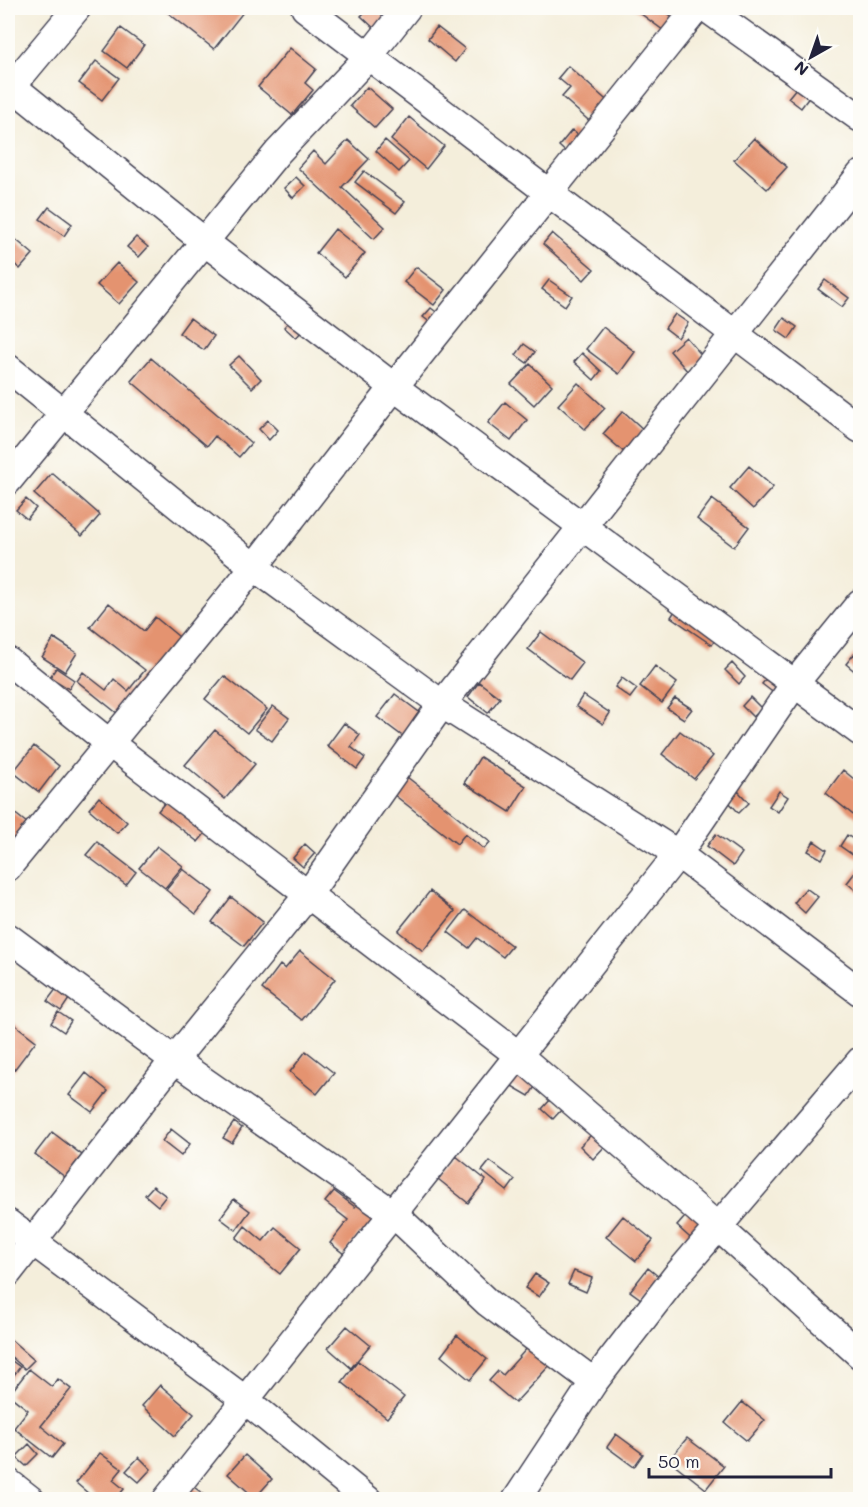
<svg xmlns="http://www.w3.org/2000/svg" width="868" height="1507" viewBox="0 0 868 1507" font-family="Mali,sans-serif">
	<style>
		.building { fill: #e49370 }
		.lines { fill: none; stroke-linecap: round; stroke-linejoin: round }
		.minor-casing { stroke: #424153; stroke-width: 30 }
		.minor { stroke: #fff; stroke-width: 27 }
	</style>
	<rect width="100%" height="100%" fill="#fdfcf7"/>
	<filter id="ink" filterUnits="userSpaceOnUse"><feTurbulence type="fractalNoise" baseFrequency=".0167" numOctaves="2"/><feDisplacementMap in="SourceGraphic" scale="12" xChannelSelector="R" yChannelSelector="G"/><feConvolveMatrix kernelMatrix="1 2 1 2 8 2 1 2 1" color-interpolation-filters="sRGB"/></filter>
	<filter id="wash" filterUnits="userSpaceOnUse"><feTurbulence type="fractalNoise" baseFrequency=".008" numOctaves="4" result="noise"/><feDisplacementMap in="SourceGraphic" scale="24" xChannelSelector="R" yChannelSelector="G"/><feGaussianBlur stdDeviation="1.35" result="paint"/><feColorMatrix in="noise" values="0 0 0 0 0 0 0 0 0 0 0 0 0 0 0 0 0 1.4 0 .05"/><feComposite in="paint" operator="in"/></filter>
	<g filter="url(#wash)">
		<rect width="100%" height="100%" fill="#f4eedb"/>
		<g id="blocks">
			<path class="building" d="M 162,8 L 240,8 L 244,11 L 214,49 Z
				M 369,8 L 374,8 L 386,19 L 376,30 L 361,16 Z
				M 633,8 L 660,8 L 677,20 L 667,33 Z
				M 437,27 L 465,49 L 455,62 L 428,39 Z
				M 121,28 L 144,45 L 127,68 L 104,51 Z
				M 290,48 L 316,69 L 305,83 L 313,90 L 292,115 L 258,87 Z
				M 96,61 L 119,78 L 102,100 L 79,83 Z
				M 568,66 L 613,106 L 595,126 L 562,97 L 570,88 L 558,78 Z
				M 801,82 L 813,92 L 801,108 L 788,98 Z
				M 367,87 L 392,109 L 375,128 L 350,106 Z
				M 409,117 L 444,146 L 426,169 L 391,140 Z
				M 572,130 L 585,141 L 571,157 L 559,146 Z
				M 754,138 L 787,167 L 767,189 L 734,160 Z
				M 348,140 L 369,159 L 342,187 L 385,227 L 374,239 L 298,168 L 313,151 L 326,164 Z
				M 385,140 L 409,161 L 399,172 L 376,151 Z
				M 364,171 L 405,202 L 396,213 L 355,182 Z
				M 296,177 L 305,186 L 293,198 L 284,188 Z
				M 49,207 L 72,224 L 64,236 L 40,219 Z
				M 335,229 L 365,253 L 345,277 L 316,253 Z
				M 8,233 L 33,254 L 20,269 L 8,258 Z
				M 552,233 L 594,269 L 584,280 L 543,244 Z
				M 136,237 L 148,247 L 139,257 L 127,247 Z
				M 117,263 L 139,282 L 119,304 L 97,285 Z
				M 416,267 L 446,290 L 434,305 L 404,282 Z
				M 549,280 L 572,296 L 565,306 L 542,289 Z
				M 825,280 L 849,298 L 842,307 L 818,289 Z
				M 431,308 L 443,317 L 435,326 L 423,317 Z
				M 675,314 L 688,323 L 678,338 L 665,328 Z
				M 294,316 L 306,326 L 296,338 L 284,327 Z
				M 190,318 L 214,336 L 204,350 L 179,333 Z
				M 784,318 L 797,327 L 789,339 L 776,330 Z
				M 603,327 L 635,352 L 619,374 L 586,349 Z
				M 686,337 L 704,358 L 688,372 L 670,351 Z
				M 524,344 L 535,352 L 527,363 L 516,355 Z
				M 582,353 L 601,371 L 594,380 L 574,362 Z
				M 239,356 L 261,379 L 252,388 L 229,365 Z
				M 151,358 L 251,443 L 239,457 L 215,436 L 207,446 L 131,381 Z
				M 530,364 L 552,385 L 534,405 L 511,384 Z
				M 578,383 L 605,408 L 585,429 L 558,405 Z
				M 505,402 L 527,420 L 511,441 L 488,423 Z
				M 623,411 L 645,431 L 625,453 L 603,434 Z
				M 268,420 L 278,430 L 269,440 L 259,429 Z
				M 749,466 L 773,487 L 753,509 L 730,488 Z
				M 52,473 L 100,515 L 82,536 L 34,494 Z
				M 26,499 L 36,508 L 27,519 L 16,510 Z
				M 712,499 L 749,527 L 734,547 L 697,519 Z
				M 109,603 L 144,631 L 155,617 L 184,641 L 123,718 L 77,681 L 83,672 L 106,690 L 114,679 L 128,691 L 145,670 L 90,627 Z
				M 678,606 L 719,633 L 712,645 L 671,617 Z
				M 541,632 L 583,663 L 570,680 L 528,649 Z
				M 54,638 L 77,653 L 65,672 L 42,657 Z
				M 854,654 L 860,659 L 860,671 L 858,674 L 846,664 Z
				M 732,663 L 745,677 L 739,684 L 725,670 Z
				M 655,666 L 677,683 L 662,703 L 640,686 Z
				M 56,668 L 74,680 L 69,689 L 50,677 Z
				M 771,673 L 789,687 L 780,698 L 762,684 Z
				M 224,676 L 267,709 L 247,733 L 205,699 Z
				M 622,678 L 637,689 L 630,698 L 615,687 Z
				M 479,682 L 500,698 L 488,713 L 468,697 Z
				M 395,694 L 423,715 L 405,738 L 377,717 Z
				M 583,695 L 610,713 L 603,724 L 576,706 Z
				M 750,697 L 762,709 L 753,717 L 742,706 Z
				M 675,698 L 692,709 L 684,719 L 667,708 Z
				M 273,706 L 289,718 L 272,741 L 255,729 Z
				M 344,723 L 360,735 L 351,747 L 365,758 L 357,769 L 327,746 Z
				M 215,730 L 255,764 L 225,799 L 185,765 Z
				M 680,731 L 713,756 L 694,779 L 662,754 Z
				M 34,746 L 59,766 L 39,792 L 13,772 Z
				M 480,757 L 526,786 L 510,812 L 464,783 Z
				M 843,770 L 860,784 L 860,814 L 857,818 L 826,793 Z
				M 407,777 L 490,842 L 484,849 L 465,834 L 457,844 L 393,794 Z
				M 738,791 L 749,803 L 739,813 L 728,801 Z
				M 779,791 L 788,797 L 778,812 L 769,806 Z
				M 99,797 L 127,822 L 117,833 L 89,809 Z
				M 167,800 L 207,831 L 198,842 L 158,811 Z
				M 8,808 L 32,827 L 8,857 Z
				M 716,834 L 742,853 L 733,866 L 707,846 Z
				M 847,835 L 860,844 L 860,860 L 840,846 Z
				M 814,841 L 827,850 L 822,859 L 808,851 Z
				M 97,842 L 136,872 L 126,885 L 86,855 Z
				M 305,844 L 315,853 L 303,867 L 293,858 Z
				M 157,846 L 183,866 L 165,888 L 139,868 Z
				M 860,866 L 860,894 L 847,883 Z
				M 183,869 L 213,892 L 196,914 L 166,890 Z
				M 806,888 L 818,897 L 805,913 L 794,903 Z
				M 430,891 L 455,911 L 423,951 L 398,931 Z
				M 231,897 L 263,922 L 244,946 L 212,922 Z
				M 465,910 L 512,946 L 503,957 L 477,938 L 469,948 L 448,932 Z
				M 300,951 L 335,979 L 302,1020 L 262,989 L 280,965 L 285,969 Z
				M 60,984 L 73,993 L 61,1011 L 47,1001 Z
				M 58,1012 L 71,1021 L 64,1032 L 51,1023 Z
				M 9,1020 L 36,1041 L 14,1070 L 8,1065 L 8,1022 Z
				M 306,1051 L 334,1073 L 317,1094 L 290,1072 Z
				M 86,1073 L 108,1091 L 92,1112 L 69,1095 Z
				M 517,1073 L 536,1085 L 529,1096 L 510,1085 Z
				M 551,1099 L 562,1109 L 553,1119 L 542,1109 Z
				M 234,1122 L 242,1128 L 232,1143 L 223,1138 Z
				M 171,1129 L 190,1144 L 181,1156 L 162,1141 Z
				M 52,1132 L 82,1155 L 65,1177 L 35,1154 Z
				M 594,1132 L 607,1144 L 593,1159 L 580,1146 Z
				M 456,1156 L 486,1180 L 468,1203 L 438,1179 Z
				M 490,1161 L 515,1180 L 507,1191 L 482,1171 Z
				M 153,1186 L 166,1196 L 158,1206 L 145,1195 Z
				M 334,1191 L 355,1207 L 362,1198 L 385,1215 L 368,1238 L 361,1232 L 344,1254 L 330,1243 L 348,1220 L 325,1202 Z
				M 234,1199 L 250,1211 L 236,1230 L 220,1218 Z
				M 692,1209 L 713,1228 L 698,1245 L 677,1226 Z
				M 623,1216 L 653,1240 L 636,1261 L 606,1237 Z
				M 245,1226 L 263,1241 L 275,1227 L 301,1248 L 280,1274 L 236,1238 Z
				M 648,1268 L 659,1277 L 641,1299 L 630,1291 Z
				M 574,1271 L 592,1278 L 586,1292 L 568,1284 Z
				M 535,1274 L 549,1283 L 539,1297 L 525,1288 Z
				M 347,1326 L 370,1345 L 351,1368 L 328,1348 Z
				M 457,1335 L 487,1359 L 470,1380 L 441,1356 Z
				M 8,1337 L 34,1360 L 25,1369 L 8,1354 Z
				M 528,1347 L 549,1366 L 515,1403 L 489,1381 L 498,1371 L 503,1375 Z
				M 8,1358 L 20,1367 L 8,1383 Z
				M 358,1361 L 404,1397 L 387,1418 L 342,1382 Z
				M 29,1369 L 52,1387 L 58,1379 L 71,1389 L 41,1426 L 63,1444 L 52,1458 L 14,1428 L 28,1410 L 9,1395 Z
				M 160,1385 L 194,1414 L 175,1436 L 142,1406 Z
				M 742,1402 L 765,1420 L 747,1441 L 725,1423 Z
				M 616,1434 L 643,1454 L 634,1467 L 607,1447 Z
				M 687,1438 L 724,1466 L 706,1489 L 669,1460 Z
				M 29,1444 L 38,1454 L 26,1466 L 16,1457 Z
				M 100,1453 L 122,1469 L 113,1480 L 124,1489 L 115,1500 L 96,1500 L 76,1483 Z
				M 245,1455 L 272,1479 L 255,1498 L 228,1474 Z
				M 139,1457 L 151,1469 L 139,1482 L 126,1471 Z
				M 191,1485 L 206,1496 L 203,1500 L 186,1500 L 182,1496 Z"/>
		</g>
	</g>
	<g filter="url(#ink)">
		<use href="#blocks" fill-opacity="0" stroke="#424153" stroke-width="1.5"/>
		<g class="lines">
			<g class="minor-casing">
				<path id="minor" d="M 305,8 L 860,429
					M 706,8 L 860,118
					M 8,83 L 205,242 L 394,387 L 860,732
					M 8,91 L 77,8
					M 8,368 L 254,567 L 442,704 L 678,854 L 860,992
					M 8,481 L 278,152 L 369,56 L 407,8
					M 8,661 L 108,742 L 517,1054 L 717,1226 L 860,1355
					M 8,867 L 254,567 L 394,387 L 697,8
					M 8,937 L 174,1060 L 394,1214 L 488,1303 L 594,1382
					M 8,1223 L 244,1399 L 368,1500
					M 8,1273 L 174,1060 L 307,896 L 442,704 L 860,175
					M 8,1482 L 31,1500
					M 166,1500 L 678,854 L 795,683 L 860,603
					M 516,1500 L 594,1382 L 676,1276 L 860,1061"/>
			</g>
			<use href="#minor" class="minor"/>
		</g>
	</g>
	<rect width="868" height="1507" fill="none" stroke="#fdfcf7" stroke-width="30"/>
	<g transform="translate(811 57) rotate(220)" stroke="#fdfcf7" stroke-width="4.5" paint-order="stroke">
	<path d="M0-4.5L10 22L0 15L-10 22Z" fill="#22223b"/>
	<text y="-9" font-size="16" font-weight="bold" text-anchor="middle" fill="#22223b">N</text>
	</g>
	<path d="M649 1468v9h182v-9" fill="none" stroke="#22223b" stroke-width="3"/>
	<text x="658" y="1468" font-size="18" fill="#22223b" stroke="#fdfcf7" stroke-width="4.5" paint-order="stroke">50 m</text>
</svg>
